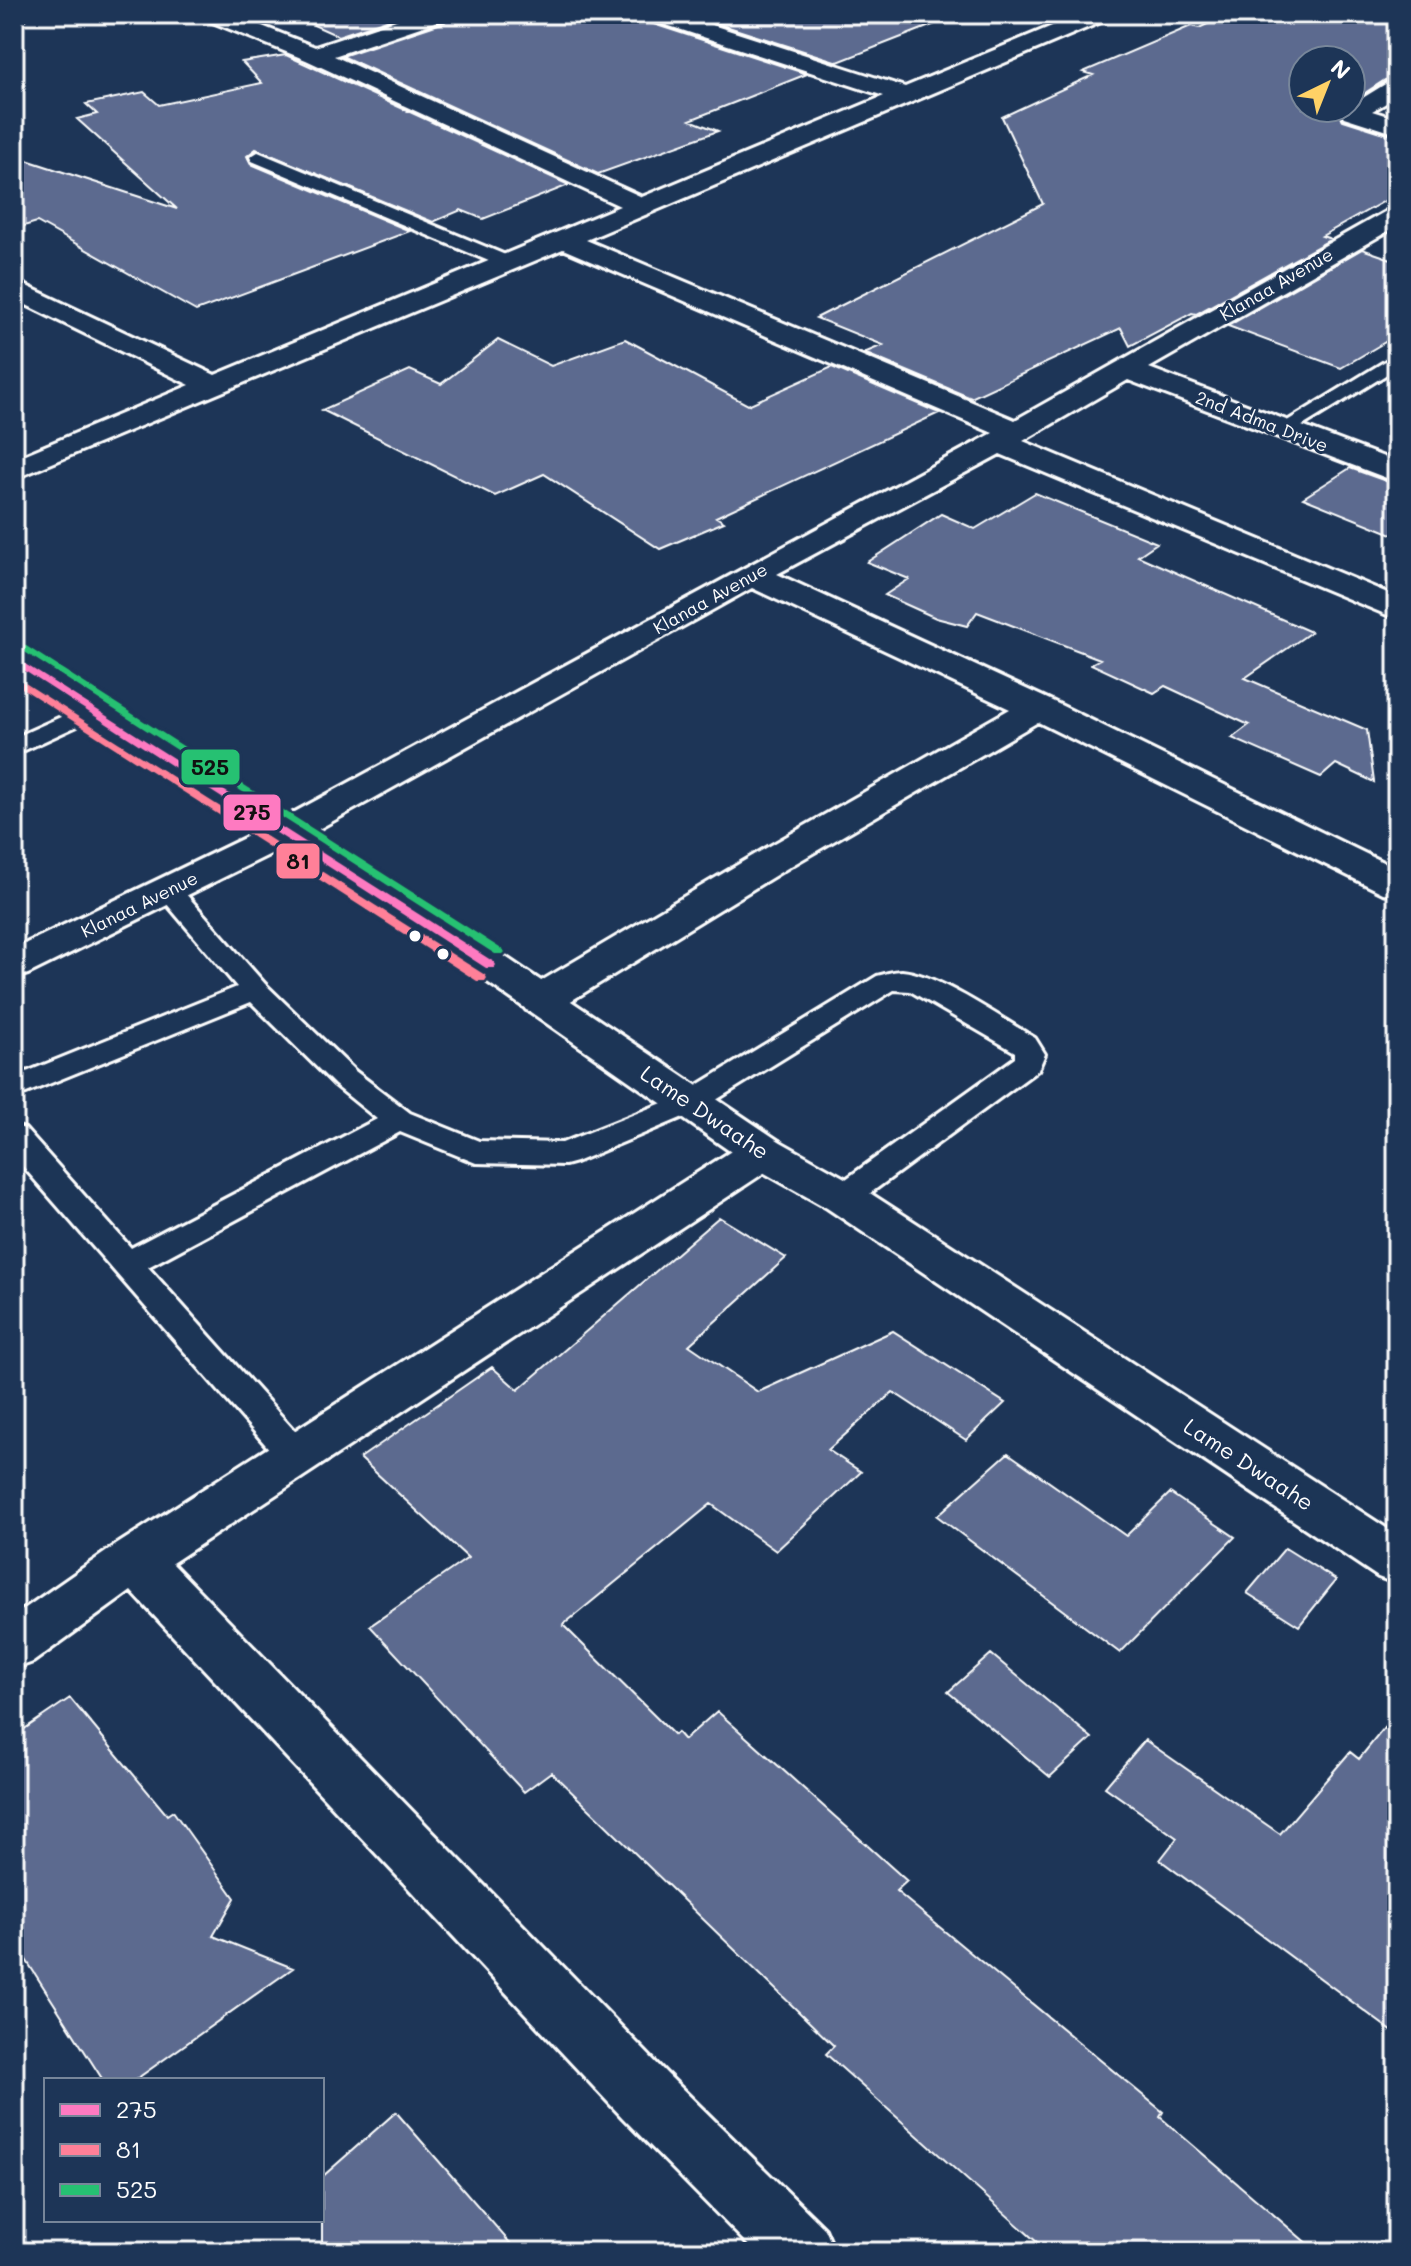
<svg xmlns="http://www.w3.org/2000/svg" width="1411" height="2266" viewBox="0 0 1411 2266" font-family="Mali,sans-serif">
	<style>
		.building { fill: #5b6b8f; stroke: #fff; stroke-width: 2 }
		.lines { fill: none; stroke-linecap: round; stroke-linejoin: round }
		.service-casing { stroke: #fff; stroke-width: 6 }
		.minor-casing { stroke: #fff; stroke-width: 6 }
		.tertiary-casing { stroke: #fff; stroke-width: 6 }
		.service { fill: #1d3557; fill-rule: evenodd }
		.minor { fill: #1d3557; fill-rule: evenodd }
		.tertiary { fill: #1d3557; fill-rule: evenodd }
		.bus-1-casing { stroke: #1d3557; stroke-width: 6 }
		.bus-2-casing { stroke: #1d3557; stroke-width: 6 }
		.bus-3-casing { stroke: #1d3557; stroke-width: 6 }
		.bus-1 { fill: #fe7ac1; fill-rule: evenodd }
		.bus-2 { fill: #ff8098; fill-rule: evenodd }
		.bus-3 { fill: #26c172; fill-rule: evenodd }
		.bus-dot { fill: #fff; stroke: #1d3557; stroke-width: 3 }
		.labels { text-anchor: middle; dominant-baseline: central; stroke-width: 6; stroke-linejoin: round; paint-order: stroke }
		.far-street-label { font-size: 18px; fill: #fff; stroke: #1d3557 }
		.street-label { font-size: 22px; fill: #fff; stroke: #1d3557 }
		.line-badge { stroke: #1d3557; stroke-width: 3 }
		.pale-badge-label { font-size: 22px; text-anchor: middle; font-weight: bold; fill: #111 }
	</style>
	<rect width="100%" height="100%" fill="#1d3557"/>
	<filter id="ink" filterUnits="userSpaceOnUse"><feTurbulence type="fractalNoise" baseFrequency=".0125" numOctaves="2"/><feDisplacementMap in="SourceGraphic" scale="16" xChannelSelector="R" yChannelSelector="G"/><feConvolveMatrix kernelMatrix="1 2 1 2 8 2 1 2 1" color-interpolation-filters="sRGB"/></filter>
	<g filter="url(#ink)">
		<path class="building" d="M 289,14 L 405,14 L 338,36 Z
			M 450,14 L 642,14 L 647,22 L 807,74 L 690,120 L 718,131 L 598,174 L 342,56 L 445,22 Z
			M 688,14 L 953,14 L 953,17 L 838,62 Z
			M 1229,14 L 1397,14 L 1397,78 L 1385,80 L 1351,102 L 1351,60 L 1303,60 L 1303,108 L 1341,108 L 1337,111 L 1343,120 L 1397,137 L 1397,194 L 1322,236 L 1331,239 L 1196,314 L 1192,313 L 1130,346 L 1121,328 L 971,398 L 864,353 L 883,345 L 816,318 L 1043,204 L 1002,117 L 1093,75 L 1083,72 L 1191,26 L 1199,28 Z
			M 286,55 L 569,185 L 483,219 L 461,210 L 433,222 L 256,149 L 247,156 L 251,164 L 410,231 L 196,311 L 37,222 L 14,229 L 14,156 L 177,209 L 77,119 L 97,114 L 86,104 L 144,92 L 159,105 L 262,83 L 242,62 Z
			M 1362,249 L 1397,261 L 1397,335 L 1341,368 L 1228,326 Z
			M 625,339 L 748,405 L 832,367 L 939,413 L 716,517 L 724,522 L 660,549 L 544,474 L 495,496 L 322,410 L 410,370 L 441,384 L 498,340 L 551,366 Z
			M 1350,468 L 1397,485 L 1397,536 L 1303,498 Z
			M 1035,493 L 1157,543 L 1138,556 L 1311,632 L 1245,678 L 1367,730 L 1374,782 L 1336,764 L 1321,777 L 1232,738 L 1249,725 L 1165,686 L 1154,693 L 1091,664 L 1100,659 L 977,612 L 967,626 L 936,618 L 885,595 L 909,579 L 867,562 L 941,514 L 975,529 Z
			M 719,1217 L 786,1258 L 689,1345 L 758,1392 L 893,1331 L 1005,1403 L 966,1440 L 893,1392 L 828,1450 L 861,1472 L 776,1551 L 711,1504 L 563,1625 L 674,1735 L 677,1732 L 684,1740 L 717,1711 L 907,1881 L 896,1891 L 1163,2112 L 1160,2117 L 1317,2252 L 1048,2252 L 826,2054 L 834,2046 L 551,1772 L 524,1792 L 370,1626 L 468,1558 L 360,1458 L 492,1367 L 518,1390 Z
			M 1008,1453 L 1126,1536 L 1170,1493 L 1235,1537 L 1120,1653 L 937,1516 Z
			M 1285,1548 L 1336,1580 L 1299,1626 L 1247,1593 Z
			M 991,1654 L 1092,1738 L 1050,1777 L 948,1692 Z
			M 70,1698 L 167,1815 L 173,1811 L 235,1898 L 213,1936 L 293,1968 L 135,2080 L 103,2080 L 14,1941 L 14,1736 Z
			M 1397,1712 L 1397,2035 L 1160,1860 L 1177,1838 L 1105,1787 L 1145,1740 L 1280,1834 L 1350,1752 L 1359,1759 Z
			M 396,2112 L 518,2252 L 322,2252 L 322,2177 Z"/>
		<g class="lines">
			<g class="service-casing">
				<path id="service" d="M 14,14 L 21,14 L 25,18 L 14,22 Z
					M 258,152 L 515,259 L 518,263 L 515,267 L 503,267 L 252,161 L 250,157 Z
					M 1397,354 L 1397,368 L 1291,433 L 1284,435 L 1274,429 Z
					M 92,703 L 101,705 L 104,710 L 101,715 L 14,755 L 14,738 Z
					M 168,882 L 177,884 L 265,984 L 355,1071 L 410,1113 L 479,1141 L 562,1143 L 680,1096 L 877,976 C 885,974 894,971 902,971 C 938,974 1002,1019 1035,1038 L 1045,1054 L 1038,1070 L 854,1205 L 843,1208 L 832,1205 L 828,1197 L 832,1189 L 1015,1058 L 1015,1052 L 910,991 L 894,990 L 700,1110 L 576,1162 L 565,1165 L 476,1163 L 400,1132 L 148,1267 L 309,1447 L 314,1457 L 309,1467 L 297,1471 L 285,1467 L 14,1156 L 14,1126 L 25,1129 L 131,1248 L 377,1119 L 335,1085 L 251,1002 L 14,1098 L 14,1077 L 237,987 L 155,890 L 159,884 Z"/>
			</g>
			<g class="minor-casing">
				<path id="minor" d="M 202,14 L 232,14 L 315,47 L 414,14 L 447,14 L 444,19 L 334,56 L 642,197 L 884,96 L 648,19 L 645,14 L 678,14 L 905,87 L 1081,14 L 1111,14 L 1108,19 L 586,240 L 1015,420 L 1388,210 L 1397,207 L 1397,226 L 1149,368 L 1397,462 L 1397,482 L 1128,380 L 1023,441 L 1397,597 L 1397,619 L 1000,454 L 777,574 L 1050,700 L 1397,869 L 1397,896 L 1383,893 L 1038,722 L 789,867 L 556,1010 L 541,1014 L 526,1010 L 520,1000 L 526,990 L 761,851 L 1010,709 L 752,588 L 297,841 L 28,974 L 14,978 L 14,949 L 271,825 L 993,433 L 563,249 L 14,479 L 14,459 L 190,385 L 14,299 L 14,280 L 215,375 L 620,206 L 306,60 L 205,19 Z
					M 1397,81 L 1397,97 L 1372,111 L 1397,119 L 1397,134 L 1344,117 L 1340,112 L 1387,83 Z
					M 763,1136 L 779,1141 L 785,1152 L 779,1163 L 172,1563 L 667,2074 L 825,2229 L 835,2252 L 755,2252 L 623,2118 L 131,1591 L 33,1662 L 14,1669 L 14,1616 L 116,1545 L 747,1141 Z"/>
			</g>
			<g class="tertiary-casing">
				<path id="tertiary" d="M 14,650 L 26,653 L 504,956 L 779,1141 L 859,1186 L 1397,1535 L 1397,1584 L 1378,1577 L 827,1208 L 747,1163 L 476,974 L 14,675 Z"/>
			</g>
			<use href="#service" class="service"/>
			<use href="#minor" class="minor"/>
			<use href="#tertiary" class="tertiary"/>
			<g class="bus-1-casing">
				<path id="bus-1" d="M 14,657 L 494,962 L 496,965 L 494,968 L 486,968 L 14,664 Z"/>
			</g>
			<g class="bus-2-casing">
				<path id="bus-2" d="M 14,676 L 485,975 L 487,978 L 485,981 L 477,981 L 14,683 Z"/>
			</g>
			<g class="bus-3-casing">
				<path id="bus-3" d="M 23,644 L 503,950 L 505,952 L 503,954 L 495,954 L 20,649 L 20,645 Z"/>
			</g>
			<use href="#bus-1" class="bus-1"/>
			<use href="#bus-2" class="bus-2"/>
			<use href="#bus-3" class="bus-3"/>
		</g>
	</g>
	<g class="bus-dot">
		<circle cx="415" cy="936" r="7"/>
		<circle cx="443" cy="954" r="7"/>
	</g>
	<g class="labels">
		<g class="far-street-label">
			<text transform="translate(1276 284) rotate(-30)">Klanaa Avenue</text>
			<text transform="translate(1262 421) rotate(21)">2nd Adma Drive</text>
			<text transform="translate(710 598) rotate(-29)">Klanaa Avenue</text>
			<text transform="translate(139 904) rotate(-26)">Klanaa Avenue</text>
		</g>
		<g class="street-label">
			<text transform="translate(705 1112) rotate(34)">Lame Dwaahe</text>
			<text transform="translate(1249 1464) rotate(33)">Lame Dwaahe</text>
		</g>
	</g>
	<g class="line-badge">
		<rect x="180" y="748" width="61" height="38" rx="8" fill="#26c172"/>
		<rect x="222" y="793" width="60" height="39" rx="8" fill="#fe7ac1"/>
		<rect x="275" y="842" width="46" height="38" rx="8" fill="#ff8098"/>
	</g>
	<g class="pale-badge-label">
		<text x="210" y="775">525</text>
		<text x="252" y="820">275</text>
		<text x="298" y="869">81</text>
	</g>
	<rect width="1411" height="2266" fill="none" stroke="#1d3557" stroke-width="48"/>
	<rect x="24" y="24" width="1363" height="2218" fill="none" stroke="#fff" stroke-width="3" filter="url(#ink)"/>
	<rect x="44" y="2078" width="280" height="144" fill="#1d3557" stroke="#77869a" stroke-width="2"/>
	<rect x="60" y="2104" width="40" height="12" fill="#fe7ac1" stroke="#77869a" stroke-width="2"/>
	<text x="116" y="2118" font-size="24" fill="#ffffff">275</text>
	<rect x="60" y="2144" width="40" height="12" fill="#ff8098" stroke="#77869a" stroke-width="2"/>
	<text x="116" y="2158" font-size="24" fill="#ffffff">81</text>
	<rect x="60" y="2184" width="40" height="12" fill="#26c172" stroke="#77869a" stroke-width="2"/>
	<text x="116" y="2198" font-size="24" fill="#ffffff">525</text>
	<g transform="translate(1327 84) rotate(43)"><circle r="38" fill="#1d3557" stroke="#77869a" stroke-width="2"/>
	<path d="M0-6L14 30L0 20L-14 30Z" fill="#ffd166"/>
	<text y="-12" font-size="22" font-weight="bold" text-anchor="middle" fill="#ffffff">N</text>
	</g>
</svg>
